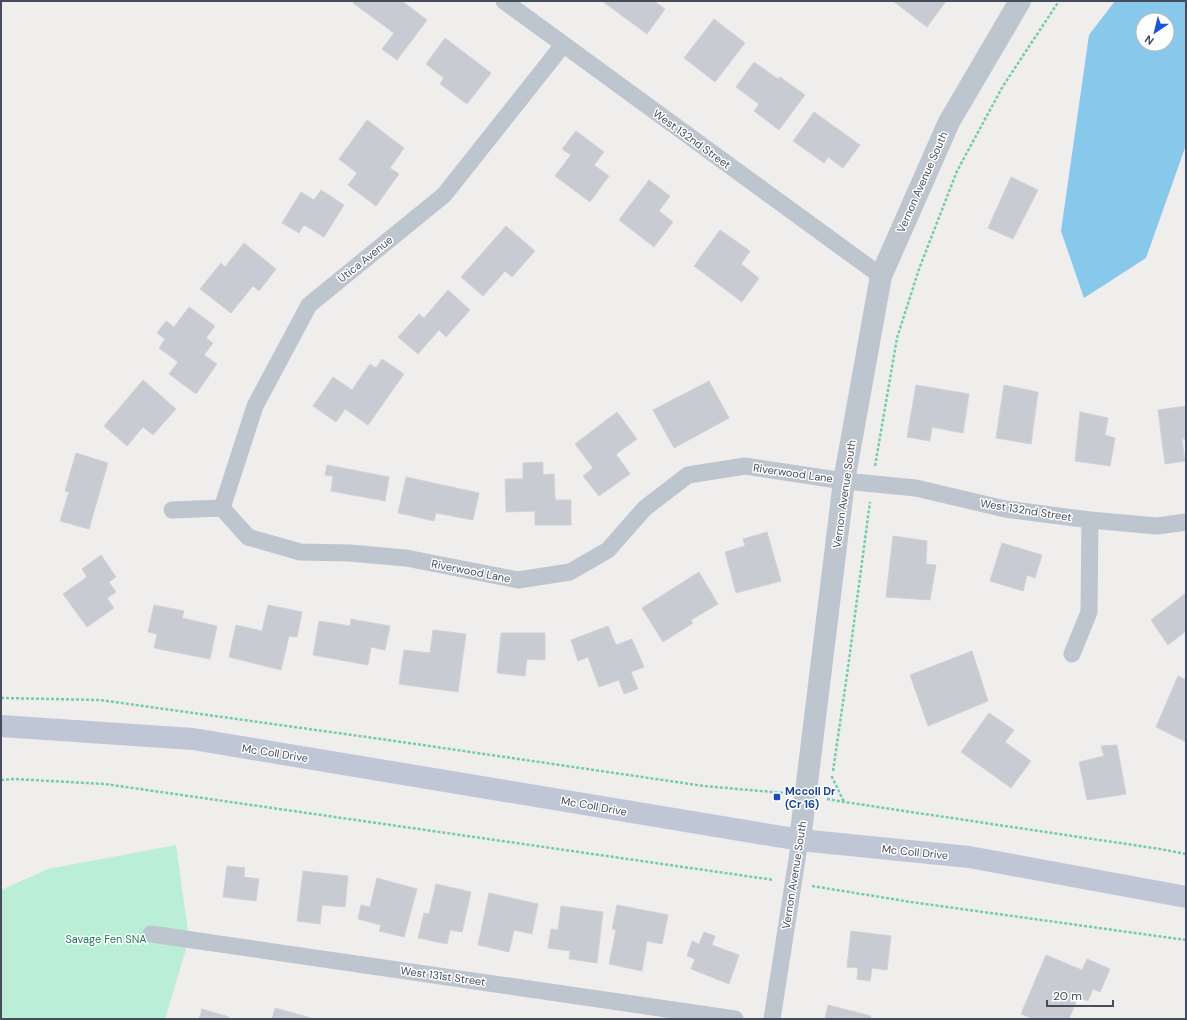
<svg xmlns="http://www.w3.org/2000/svg" width="1187" height="1020" viewBox="0 0 1187 1020" font-family="'DM Sans',sans-serif">
	<style>
		.green { fill: #baeed6 }
		.water { fill: #87c8eb; fill-rule: evenodd }
		.building { fill: #c9cbd3; stroke: #d1d2d9 }
		.lines { fill: none; stroke-linecap: round; stroke-linejoin: round }
		.path { stroke: #73ccac; stroke-width: 2.5; stroke-dasharray: 3 2; stroke-linecap: butt }
		.minor { stroke: #bdc5cf; stroke-width: 17 }
		.tertiary { stroke: #bdc5cf; stroke-width: 22 }
		.secondary { stroke: #bfc7d6; stroke-width: 22 }
		.transit-dot { fill: #1a4fb4; stroke: #fff; stroke-width: 1.5 }
		.labels { text-anchor: middle; dominant-baseline: central; stroke-width: 3; stroke-linejoin: round; paint-order: stroke }
		.street-label { font-size: 11px; fill: #454d5a; stroke: #fff }
		.transit-label { font-size: 11px; font-weight: bold; fill: #164399; stroke: #fff; text-anchor: start }
		.park-label { font-size: 11px; fill: #177b57; stroke: #fff }
	</style>
	<rect width="100%" height="100%" fill="#f0eded"/>
	<path class="green" d="M 176,845 L 189,939 L 165,1019 L 1,1019 L 1,890 L 48,869 Z"/>
	<path class="water" d="M 1115,1 L 1186,1 L 1186,145 L 1146,258 L 1084,298 L 1061,231 L 1089,35 ZM 1143,20 L 1167,20 L 1167,44 L 1143,44 Z"/>
	<path class="building" d="M 355,1 L 402,1 L 427,20 L 397,60 L 382,49 L 394,33 L 353,3 Z
		M 602,1 L 654,1 L 665,9 L 647,34 Z
		M 893,1 L 946,1 L 927,27 Z
		M 714,19 L 745,43 L 715,82 L 684,58 Z
		M 445,38 L 491,73 L 467,104 L 440,84 L 444,78 L 426,64 Z
		M 754,62 L 778,79 L 780,77 L 805,95 L 779,130 L 754,111 L 759,104 L 736,87 Z
		M 814,112 L 860,145 L 843,168 L 828,157 L 824,163 L 793,141 Z
		M 367,120 L 404,148 L 390,168 L 399,174 L 376,206 L 348,185 L 357,173 L 339,159 Z
		M 576,131 L 604,152 L 594,165 L 609,176 L 590,202 L 555,176 L 571,155 L 562,149 Z
		M 1011,177 L 1038,190 L 1013,239 L 988,228 Z
		M 649,180 L 670,196 L 659,211 L 673,222 L 654,247 L 619,220 Z
		M 321,190 L 344,205 L 324,237 L 304,225 L 299,233 L 282,223 L 301,192 L 314,200 Z
		M 506,226 L 535,251 L 512,277 L 505,271 L 483,296 L 461,277 Z
		M 720,230 L 750,251 L 741,264 L 759,278 L 742,302 L 694,266 Z
		M 244,243 L 276,269 L 259,291 L 253,286 L 231,313 L 200,289 L 221,263 L 225,267 Z
		M 448,290 L 470,310 L 446,337 L 439,330 L 418,354 L 398,337 L 419,314 L 424,318 Z
		M 189,307 L 215,326 L 206,338 L 213,343 L 204,355 L 217,364 L 196,394 L 169,374 L 178,362 L 159,348 L 165,339 L 157,333 L 166,321 L 174,327 Z
		M 382,359 L 404,374 L 368,425 L 345,409 L 336,422 L 313,406 L 333,377 L 352,390 L 370,364 L 376,368 Z
		M 143,380 L 176,409 L 153,435 L 143,427 L 127,446 L 104,426 Z
		M 709,381 L 729,418 L 674,448 L 653,410 Z
		M 916,385 L 969,394 L 963,433 L 932,427 L 930,441 L 907,437 Z
		M 1004,385 L 1038,392 L 1031,444 L 996,438 Z
		M 1186,406 L 1186,439 L 1182,439 L 1185,461 L 1165,464 L 1158,410 Z
		M 617,412 L 637,439 L 616,454 L 630,474 L 599,496 L 583,476 L 593,468 L 575,444 Z
		M 1080,412 L 1108,418 L 1105,435 L 1115,438 L 1110,466 L 1075,461 Z
		M 76,453 L 108,463 L 89,529 L 60,521 L 69,492 L 65,491 Z
		M 543,462 L 543,475 L 554,474 L 555,500 L 571,500 L 571,525 L 535,525 L 535,511 L 506,512 L 505,479 L 523,479 L 523,463 Z
		M 327,465 L 389,477 L 385,501 L 331,491 L 333,476 L 325,475 Z
		M 406,477 L 479,493 L 473,520 L 436,513 L 434,521 L 398,513 Z
		M 767,532 L 781,581 L 736,593 L 725,552 L 745,546 L 743,539 Z
		M 893,536 L 927,541 L 926,564 L 936,565 L 930,600 L 886,597 Z
		M 1002,543 L 1042,555 L 1035,578 L 1027,575 L 1023,591 L 990,581 Z
		M 101,555 L 116,577 L 109,582 L 116,592 L 107,598 L 114,608 L 87,627 L 63,594 L 87,577 L 82,569 Z
		M 699,572 L 718,604 L 691,620 L 693,623 L 663,642 L 642,608 Z
		M 1186,593 L 1186,631 L 1168,645 L 1151,620 Z
		M 154,605 L 184,611 L 182,618 L 217,626 L 210,659 L 154,648 L 157,634 L 148,632 Z
		M 268,605 L 302,612 L 297,637 L 289,636 L 281,670 L 229,657 L 236,625 L 262,631 Z
		M 351,619 L 390,626 L 385,650 L 371,647 L 368,665 L 313,655 L 319,621 L 350,626 Z
		M 608,626 L 616,645 L 632,639 L 644,667 L 631,672 L 638,689 L 624,694 L 619,680 L 599,687 L 588,657 L 578,661 L 571,640 Z
		M 433,630 L 466,634 L 458,692 L 399,684 L 404,650 L 430,653 Z
		M 501,633 L 545,633 L 545,660 L 527,659 L 525,676 L 497,673 Z
		M 972,651 L 988,701 L 928,726 L 910,675 Z
		M 1178,676 L 1186,680 L 1186,742 L 1156,727 Z
		M 989,713 L 1014,730 L 1005,742 L 1031,761 L 1011,788 L 961,752 Z
		M 1117,745 L 1126,794 L 1087,800 L 1079,762 L 1104,756 L 1101,746 Z
		M 227,866 L 245,868 L 244,877 L 259,879 L 256,901 L 223,897 Z
		M 303,871 L 348,876 L 345,907 L 322,905 L 320,924 L 297,921 Z
		M 377,878 L 417,889 L 404,937 L 379,931 L 381,925 L 358,919 L 361,905 L 370,907 Z
		M 436,884 L 471,892 L 462,932 L 450,930 L 447,944 L 418,938 L 424,913 L 429,914 Z
		M 489,893 L 538,904 L 532,934 L 514,930 L 509,952 L 478,945 Z
		M 617,905 L 668,915 L 662,944 L 647,941 L 642,971 L 609,964 L 616,930 L 612,929 Z
		M 561,906 L 603,912 L 597,963 L 569,959 L 570,951 L 548,948 L 551,929 L 558,930 Z
		M 851,931 L 891,936 L 887,970 L 872,968 L 870,981 L 857,979 L 858,968 L 847,967 Z
		M 704,932 L 715,936 L 712,945 L 739,955 L 729,984 L 691,969 L 695,959 L 687,956 L 692,941 L 699,944 Z
		M 1046,955 L 1082,970 L 1087,959 L 1110,969 L 1100,992 L 1093,989 L 1088,1001 L 1078,997 L 1069,1019 L 1033,1019 L 1021,1014 Z
		M 828,1005 L 871,1016 L 870,1019 L 825,1019 Z
		M 275,1008 L 311,1018 L 311,1019 L 272,1019 Z
		M 202,1009 L 229,1017 L 228,1019 L 199,1019 Z"/>
	<g class="lines">
		<path class="path" d="M 875,466 L 897,338 L 919,269 L 957,171 L 1003,86 L 1059,1
			M 1,698 L 100,700 L 388,740 L 704,786 L 784,793
			M 833,771 L 847,675 L 870,502
			M 832,776 L 832,777 L 844,802
			M 1,780 L 14,779 L 105,784 L 774,880
			M 827,799 L 844,802 L 1160,849 L 1186,854
			M 812,886 L 911,902 L 1186,940"/>
		<path class="minor" d="M 504,1 L 881,276
			M 222,508 L 255,406 L 309,305 L 444,195 L 563,45
			M 172,510 L 222,508 L 248,537 L 300,552 L 349,553 L 406,558 L 518,580 L 570,572 L 608,550 L 645,508 L 688,475 L 745,466 L 844,481 L 916,488 L 1005,509 L 1090,520 L 1157,526 L 1186,522
			M 1072,654 L 1089,612 L 1090,520
			M 151,934 L 735,1019
			M 772,1019 L 800,840"/>
		<path class="tertiary" d="M 800,840 L 844,481 L 881,276 L 949,122 L 1020,1"/>
		<path class="secondary" d="M 1,726 L 193,739 L 800,840 L 969,857 L 1186,897"/>
	</g>
	<rect class="transit-dot" x="773" y="793" width="8" height="8" rx="2"/>
	<g class="labels">
		<g class="street-label">
			<text transform="translate(692 139) rotate(36)">West 132nd Street</text>
			<text transform="translate(922 182) rotate(-66)">Vernon Avenue South</text>
			<text transform="translate(365 259) rotate(-39)">Utica Avenue</text>
			<text transform="translate(793 473) rotate(8)">Riverwood Lane</text>
			<text transform="translate(844 494) rotate(-82)">Vernon Avenue South</text>
			<text transform="translate(1026 510) rotate(9)">West 132nd Street</text>
			<text transform="translate(471 571) rotate(11)">Riverwood Lane</text>
			<text transform="translate(275 753) rotate(9)">Mc Coll Drive</text>
			<text transform="translate(594 806) rotate(10)">Mc Coll Drive</text>
			<text transform="translate(915 852) rotate(6)">Mc Coll Drive</text>
			<text transform="translate(794 875) rotate(-81)">Vernon Avenue South</text>
			<text transform="translate(443 976) rotate(8)">West 131st Street</text>
		</g>
		<g class="transit-label">
			<text x="785" y="791">Mccoll Dr<tspan x="785" dy="13">(Cr 16)</tspan></text>
		</g>
		<g class="park-label">
			<text x="106" y="939">Savage Fen SNA</text>
		</g>
	</g>
	<rect width="1187" height="1020" fill="none" stroke="#454d5a" stroke-width="4"/>
	<g transform="translate(1155 32) rotate(215)"><circle r="19" fill="#ffffff" stroke="#b5b8bd"/>
	<path d="M0-3L7 15L0 10L-7 15Z" fill="#1953de"/>
	<text y="-6" font-size="11" font-weight="bold" text-anchor="middle" fill="#454d5a">N</text>
	</g>
	<path d="M1047 1000v6h66v-6" fill="none" stroke="#454d5a" stroke-width="2"/>
	<text x="1053" y="1000" font-size="12" fill="#454d5a" stroke="#ffffff" stroke-width="3" paint-order="stroke">20 m</text>
</svg>
